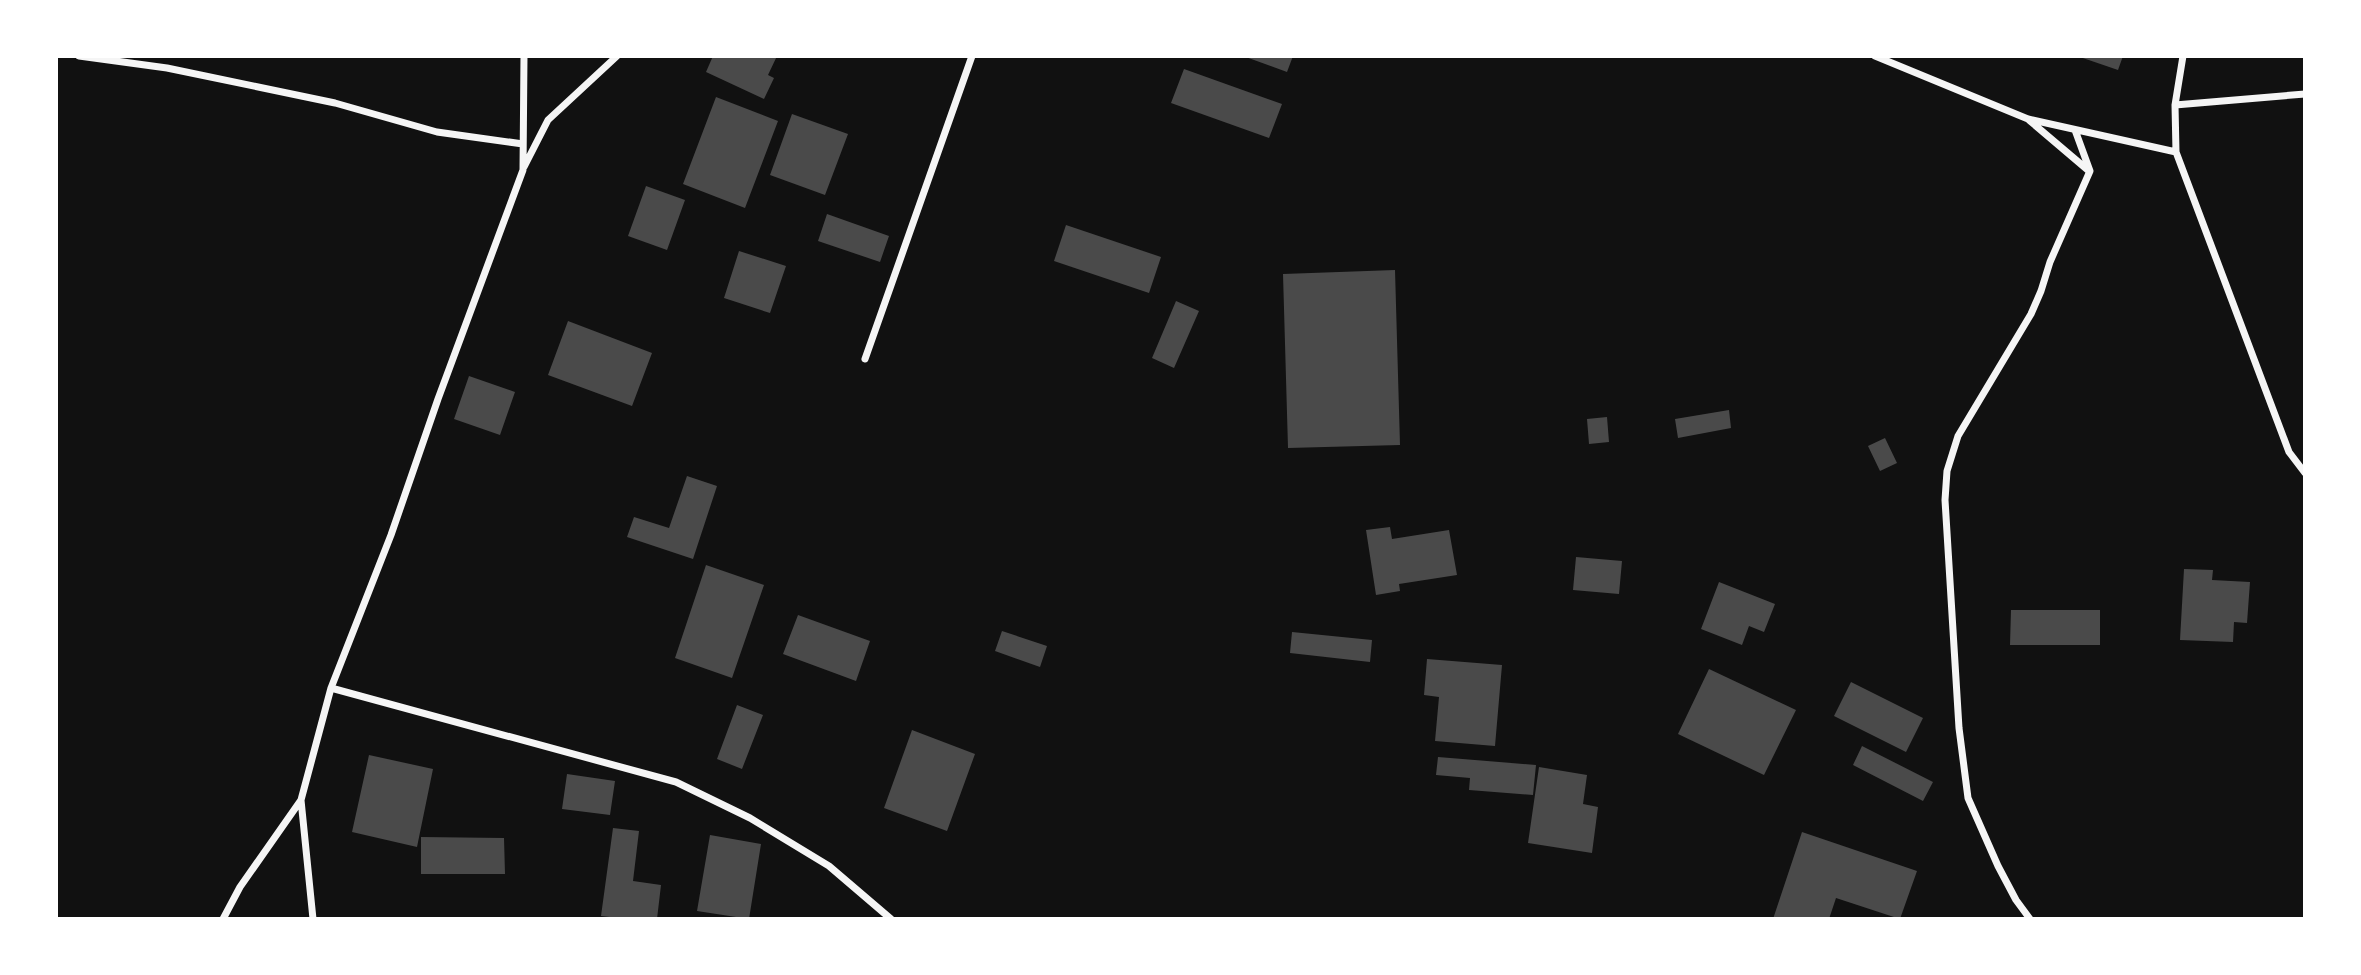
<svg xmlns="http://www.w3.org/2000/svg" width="2361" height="975" viewBox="0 0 2361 975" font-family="'Space Grotesk',sans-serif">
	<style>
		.building { fill: #4a4a4a }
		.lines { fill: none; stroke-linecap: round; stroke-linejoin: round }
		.minor { stroke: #f5f5f5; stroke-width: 7 }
	</style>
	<rect width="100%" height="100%" fill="#111"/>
	<path class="building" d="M 713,56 L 777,56 L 768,75 L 774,78 L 764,99 L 706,72 Z
		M 1243,56 L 1293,56 L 1287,72 Z
		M 2077,56 L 2123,56 L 2118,70 Z
		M 1184,69 L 1282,104 L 1269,138 L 1171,103 Z
		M 716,97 L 778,121 L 745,208 L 683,184 Z
		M 792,114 L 848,134 L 825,195 L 770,175 Z
		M 646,186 L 685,200 L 667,250 L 628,236 Z
		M 827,214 L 889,236 L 880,262 L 818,241 Z
		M 1066,225 L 1161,257 L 1149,293 L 1054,261 Z
		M 739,251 L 786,266 L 770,313 L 724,298 Z
		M 1395,270 L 1400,445 L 1288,448 L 1283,274 Z
		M 1176,301 L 1199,311 L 1174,368 L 1152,358 Z
		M 568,321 L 652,353 L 632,406 L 548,375 Z
		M 469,376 L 515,392 L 500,435 L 454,419 Z
		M 1729,410 L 1731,428 L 1678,438 L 1675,419 Z
		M 1607,417 L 1609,442 L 1589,444 L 1587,419 Z
		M 1885,438 L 1897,463 L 1880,471 L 1868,446 Z
		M 687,476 L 717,486 L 693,559 L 627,537 L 634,517 L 669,528 Z
		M 1390,527 L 1392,539 L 1449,530 L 1457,575 L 1399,584 L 1400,591 L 1376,595 L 1366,530 Z
		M 1576,557 L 1622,561 L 1619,594 L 1573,590 Z
		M 706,565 L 764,585 L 732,678 L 675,658 Z
		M 2184,569 L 2213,570 L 2212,580 L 2250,582 L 2247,623 L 2234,622 L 2233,642 L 2180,640 Z
		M 1719,582 L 1775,604 L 1764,632 L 1749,626 L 1742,645 L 1701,629 Z
		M 2011,610 L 2100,610 L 2100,645 L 2010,645 Z
		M 798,615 L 870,641 L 856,681 L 783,654 Z
		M 1002,631 L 1047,646 L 1040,667 L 995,651 Z
		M 1292,632 L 1372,640 L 1370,662 L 1290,653 Z
		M 1427,659 L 1502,665 L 1495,746 L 1435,741 L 1439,697 L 1424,695 Z
		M 1709,669 L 1796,710 L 1764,775 L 1678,734 Z
		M 1851,682 L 1923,718 L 1906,752 L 1834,716 Z
		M 737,705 L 763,715 L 742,769 L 717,759 Z
		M 912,730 L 975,754 L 947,831 L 884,808 Z
		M 1862,746 L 1933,782 L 1923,801 L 1853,765 Z
		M 369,755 L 433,769 L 417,847 L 352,832 Z
		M 1438,757 L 1536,765 L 1533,795 L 1469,790 L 1470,778 L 1436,775 Z
		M 1539,767 L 1587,775 L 1583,804 L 1598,807 L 1592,853 L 1528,843 Z
		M 567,774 L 615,781 L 610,815 L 562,809 Z
		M 613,828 L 639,831 L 633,881 L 661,885 L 657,919 L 626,919 L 601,916 Z
		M 1802,832 L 1917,871 L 1900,919 L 1836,898 L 1829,919 L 1773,919 Z
		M 710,835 L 761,844 L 749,919 L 697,911 Z
		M 421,837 L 504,838 L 505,874 L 421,874 Z"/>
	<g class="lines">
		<path class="minor" d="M 79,56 L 167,68 L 335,103 L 437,132 L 523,144
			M 1875,56 L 2028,119 L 2176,152
			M 2183,56 L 2175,105 L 2176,152 L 2289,452 L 2305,473
			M 2175,105 L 2305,94
			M 2029,120 L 2089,171
			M 524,167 L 548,120 L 617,56
			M 865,359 L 972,56
			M 331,688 L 676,782 L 750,818 L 829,866 L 891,919
			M 301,800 L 313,919
			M 223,919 L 240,887 L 301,800 L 331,688 L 391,535 L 438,399 L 523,170 L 524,56
			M 2030,919 L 2016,900 L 1998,866 L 1968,798 L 1959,728 L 1945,500 L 1947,471 L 1958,436 L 2031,314 L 2041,291 L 2050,262 L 2090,171 L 2075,130"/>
	</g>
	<rect width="2361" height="975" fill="none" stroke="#ffffff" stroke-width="116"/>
</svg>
